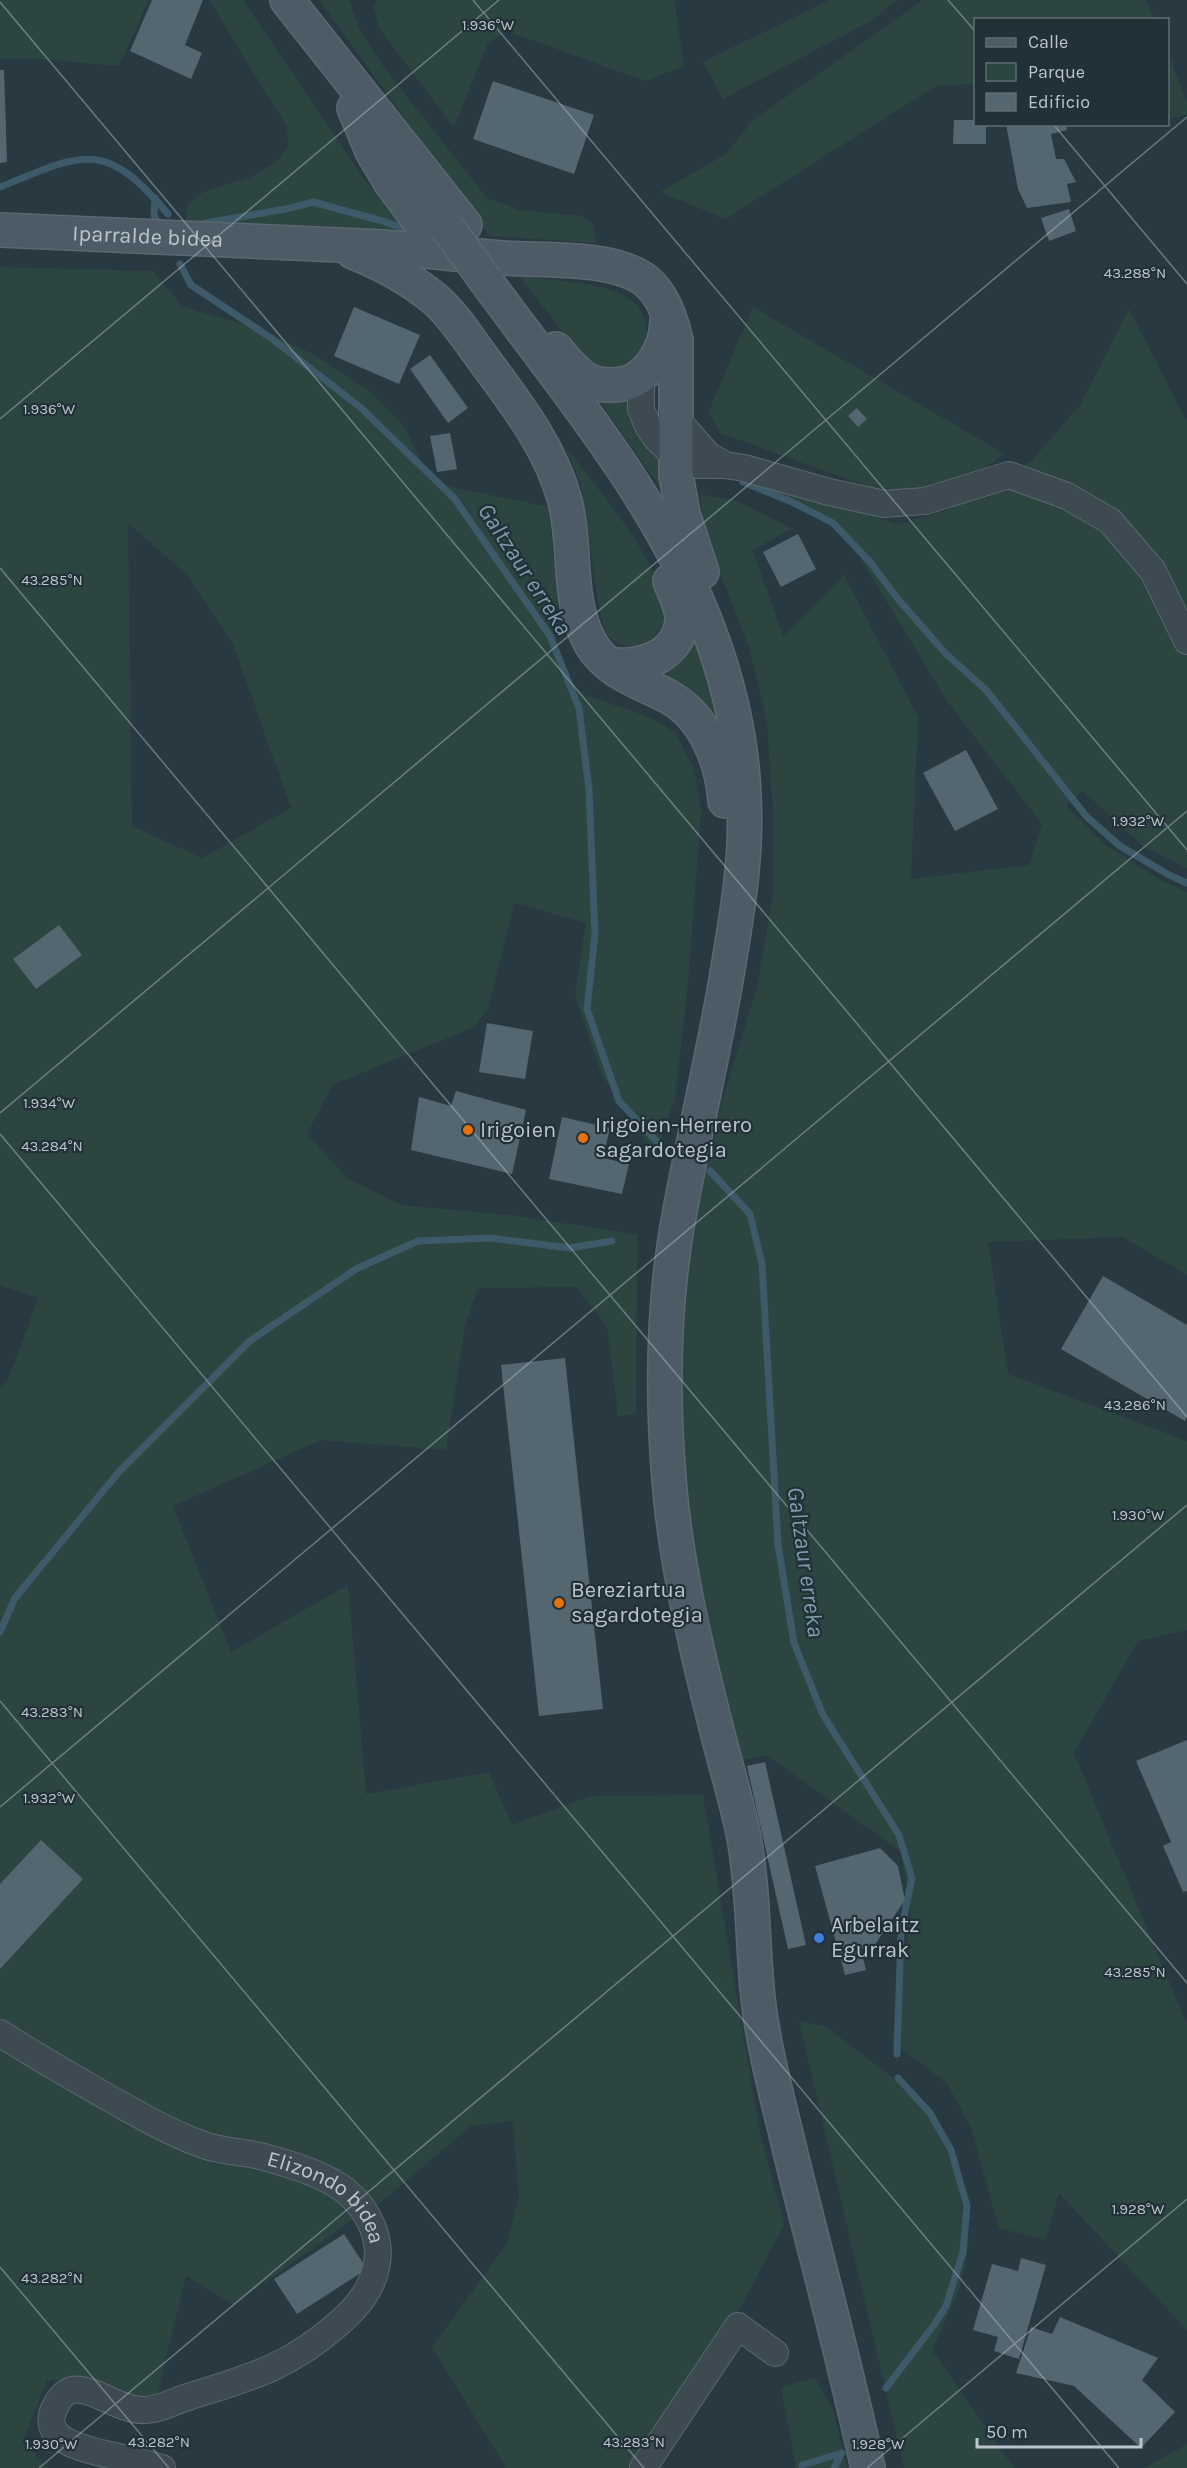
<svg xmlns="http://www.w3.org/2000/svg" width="1187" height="2468" viewBox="0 0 1187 2468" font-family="Karla,sans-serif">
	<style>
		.green { fill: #2c4541; fill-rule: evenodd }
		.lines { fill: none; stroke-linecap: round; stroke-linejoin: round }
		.stream { stroke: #3e5968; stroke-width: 7 }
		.building { fill: #54666f }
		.street-casing { stroke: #5b686f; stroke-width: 28 }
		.secondary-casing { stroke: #5b686f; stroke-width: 36 }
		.street { stroke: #3d4a52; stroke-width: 26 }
		.secondary { stroke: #4c5b65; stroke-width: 33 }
		.secondary-bridge-casing { stroke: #5b686f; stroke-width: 36; stroke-linecap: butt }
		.secondary-bridge { stroke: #4c5b65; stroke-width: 33 }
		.ticks { fill: none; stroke: #bac5cc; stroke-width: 1.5; stroke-opacity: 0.45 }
		.food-dot { fill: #e8710a; stroke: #223037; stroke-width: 2 }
		.shop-dot { fill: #3f7fe0; stroke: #223037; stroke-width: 2 }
		.labels { text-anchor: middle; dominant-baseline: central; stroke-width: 4.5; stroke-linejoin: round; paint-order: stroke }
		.street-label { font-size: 22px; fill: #bac5cc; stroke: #223037 }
		.poi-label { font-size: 22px; fill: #bac5cc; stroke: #223037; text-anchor: start }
		.water-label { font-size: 24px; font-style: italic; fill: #7d9cac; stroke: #223037 }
		.ticks-label { font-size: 15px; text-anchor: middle; fill: #bac5cc; stroke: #223037; stroke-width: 4.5; stroke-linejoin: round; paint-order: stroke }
	</style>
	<rect width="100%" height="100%" fill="#293942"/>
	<path class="green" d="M 0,0 L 149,0 L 119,66 L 29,58 L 0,59 Z
		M 209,0 L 243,0 L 362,176 L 410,236 L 186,224 L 188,204 L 203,192 L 251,177 L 276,162 L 288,147 L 287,127 Z
		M 319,0 L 349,0 L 360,30 L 385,69 L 487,198 L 520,210 L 581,216 L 594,225 L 595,243 L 490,236 Z
		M 376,0 L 674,0 L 684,66 L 645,81 L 507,31 L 488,43 L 454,127 L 380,30 L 373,7 Z
		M 829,0 L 897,0 L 871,21 L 723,99 L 703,62 Z
		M 923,0 L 1146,0 L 1154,19 L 976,20 L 975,84 L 936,86 L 725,219 L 660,192 L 726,154 L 753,120 Z
		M 1168,53 L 1187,102 L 1187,115 L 1168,119 Z
		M 0,267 L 153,271 L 182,306 L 254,328 L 311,353 L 368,390 L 403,425 L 432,483 L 549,507 L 557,601 L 557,652 L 568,679 L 585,695 L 649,717 L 675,732 L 694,769 L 701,811 L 688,982 L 675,1098 L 655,1157 L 601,1073 L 575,995 L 586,923 L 514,903 L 488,1009 L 472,1028 L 332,1085 L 307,1134 L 347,1178 L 401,1205 L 508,1215 L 637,1234 L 636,1414 L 618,1416 L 607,1327 L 576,1287 L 478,1288 L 465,1326 L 446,1450 L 321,1440 L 173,1506 L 231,1652 L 348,1585 L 366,1794 L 489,1772 L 512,1825 L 591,1796 L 703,1795 L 759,2128 L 784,2225 L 731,2325 L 633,2468 L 506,2468 L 432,2347 L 506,2245 L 519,2198 L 513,2121 L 471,2126 L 373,2209 L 194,2132 L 0,2025 L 0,1388 L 9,1378 L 38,1298 L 0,1285 ZM 128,523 L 187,575 L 233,644 L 291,808 L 202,858 L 132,826 Z
		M 519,276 C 547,280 600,282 623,295 C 642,305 651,324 644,344 C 641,352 639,358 631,362 C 620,369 603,367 590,367 Z
		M 753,307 L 1005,454 L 973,476 L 935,491 L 891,495 L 720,433 L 708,413 Z
		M 1129,309 L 1187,422 L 1187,868 L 1144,847 L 1083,791 L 1066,805 L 1106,845 L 1162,881 L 1187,892 L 1187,1275 L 1123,1237 L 988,1242 L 1008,1374 L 1187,1441 L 1187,1630 L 1138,1641 L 1074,1753 L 1187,2025 L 1187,2330 L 1059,2193 L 1045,2240 L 999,2228 L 971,2128 L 947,2083 L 892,2042 L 911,1914 L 901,1852 L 767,1755 L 734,1762 L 692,1562 L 674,1376 L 693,1228 L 723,1098 L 757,987 L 773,894 L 773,813 L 767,721 L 749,648 L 704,530 L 700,495 L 738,501 L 792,528 L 753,550 L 783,636 L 844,575 L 918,717 L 911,879 L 1029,865 L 1042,824 L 947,701 L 845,533 L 750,479 L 898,524 L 948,510 L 1032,460 L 1080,405 Z
		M 629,396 L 665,459 L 668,499 L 598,399 Z
		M 566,448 C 600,491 649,548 665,601 C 675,632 631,663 608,635 C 597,619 588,521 583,495 C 580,479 572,463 566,448 Z
		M 693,631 L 706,666 L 719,726 L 655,675 Z
		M 799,2021 L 825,2026 L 897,2081 L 927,2113 L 953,2164 L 969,2241 L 960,2288 L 932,2350 L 1014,2468 L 904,2468 Z
		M 0,2040 L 31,2061 L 213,2164 L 254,2165 L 332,2190 L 359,2215 L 233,2305 L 186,2276 L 156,2399 L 133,2400 L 68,2379 L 47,2381 L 23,2441 L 48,2468 L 0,2468 Z
		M 815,2378 L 833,2410 L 847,2468 L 796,2468 L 781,2387 Z
		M 1187,2444 L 1187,2468 L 1145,2468 Z"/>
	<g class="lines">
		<path class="stream" d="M 0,187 C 84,153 104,138 168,214
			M 155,198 L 154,215 L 159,225
			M 205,223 L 286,209 L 313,202 L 386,222 L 412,232
			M 180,264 L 191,285 L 271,338 L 360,407 L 454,498 L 550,636 L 579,708 L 589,789 L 595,934 L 587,1009 L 619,1101 L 658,1143
			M 743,482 L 792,502 L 833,523 L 870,562 L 898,599 L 946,654 L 986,690 L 1087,817 L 1120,846 L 1169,875 L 1187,883
			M 710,1171 L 750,1214 L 762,1264 L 778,1545 L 794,1643 L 823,1715 L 899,1835 L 912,1878 L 901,1931 L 897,2054
			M 0,1632 L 15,1598 L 118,1473 L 251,1340 L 356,1269 L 418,1241 L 490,1238 L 570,1248 L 612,1241
			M 886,2388 L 934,2325 L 946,2306 L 963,2252 L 967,2206 L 951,2150 L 930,2113 L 898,2078
			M 802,2465 L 842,2453
			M 834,2468 L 842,2453"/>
	</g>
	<path class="building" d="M 152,0 L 203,0 L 185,45 L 202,53 L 191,79 L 130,51 Z
		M 0,70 L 4,70 L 7,162 L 0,163 Z
		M 493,81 L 594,115 L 574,174 L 473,139 Z
		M 954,120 L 975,120 L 975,124 L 986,124 L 986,144 L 953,144 Z
		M 1006,124 L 1066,124 L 1067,130 L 1051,134 L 1056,159 L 1064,159 L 1076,182 L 1067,184 L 1071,202 L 1027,208 L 1018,189 Z
		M 1069,209 L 1076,231 L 1049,241 L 1041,218 Z
		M 354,307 L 420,335 L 399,384 L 334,356 Z
		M 430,355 L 468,408 L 448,423 L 410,369 Z
		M 857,408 L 867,419 L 858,427 L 848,416 Z
		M 450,433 L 457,469 L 437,472 L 430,436 Z
		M 798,534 L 816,569 L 781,587 L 763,552 Z
		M 966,750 L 998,809 L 955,831 L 923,773 Z
		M 59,925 L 82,955 L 36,989 L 13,959 Z
		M 487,1023 L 533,1031 L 525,1079 L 479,1072 Z
		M 456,1091 L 526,1110 L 512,1174 L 411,1150 L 419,1097 L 451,1106 Z
		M 562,1117 L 610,1128 L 603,1158 L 629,1164 L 622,1194 L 549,1179 Z
		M 1103,1276 L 1187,1325 L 1187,1417 L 1185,1421 L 1061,1349 Z
		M 565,1358 L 603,1709 L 539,1716 L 501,1365 Z
		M 1187,1740 L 1187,1891 L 1183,1892 L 1163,1846 L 1171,1842 L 1136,1761 Z
		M 765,1762 L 806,1945 L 788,1949 L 747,1766 Z
		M 41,1840 L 83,1879 L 0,1969 L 0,1884 Z
		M 880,1848 L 898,1866 L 905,1900 L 874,1946 L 861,1949 L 866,1970 L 845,1975 L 815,1866 Z
		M 344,2234 L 367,2269 L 297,2314 L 274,2279 Z
		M 1021,2258 L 1046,2265 L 1019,2359 L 994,2351 L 998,2337 L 973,2330 L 992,2264 L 1018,2271 Z
		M 1060,2317 L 1158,2358 L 1142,2380 L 1175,2412 L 1141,2448 L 1074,2386 L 1016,2373 L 1031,2327 L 1052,2334 Z"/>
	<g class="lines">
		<g class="street-casing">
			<g id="street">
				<path d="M 641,377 L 641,409 L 648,426 L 657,439 L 675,456 L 698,465 L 725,465 L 744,468 L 829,492 L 884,504 L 925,501 L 1009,475 L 1067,496 L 1110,521 L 1153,571 L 1187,641"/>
				<path d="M 672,414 L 708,455 L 725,465"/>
				<path id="s1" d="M 0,2033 C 35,2056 71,2076 107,2097 C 138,2114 168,2132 201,2144 C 220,2152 240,2151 260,2156 C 288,2164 324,2173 347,2192 C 370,2211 384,2243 375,2272 C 369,2294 354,2310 338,2324 C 289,2367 252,2377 191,2396 C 177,2400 159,2410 144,2410 C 119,2411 93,2386 72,2390 C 64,2392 58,2400 55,2407 C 36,2444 96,2451 118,2457 C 133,2460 147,2464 162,2468"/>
				<path d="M 643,2468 L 738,2326 L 775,2353"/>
			</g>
		</g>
		<g class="secondary-casing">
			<g id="secondary">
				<path d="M 287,0 L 465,225"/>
				<path d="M 354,108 L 372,151 L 389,180 L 426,230"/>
				<path id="s2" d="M 0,230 L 384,247 C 424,251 463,255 503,258 C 542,261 608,256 642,278 C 662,291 671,318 676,340 L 676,475 L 683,514 L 702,572"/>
				<path d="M 353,252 C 383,264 411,279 436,300 C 454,316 467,337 481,356 C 515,402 550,446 565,501 C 577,547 566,601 591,644 C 608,673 641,682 669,697 C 705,717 722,761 725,801"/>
				<path d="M 486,281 C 567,392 659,499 708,628 C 728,681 742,740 744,796 C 747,850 739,903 730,956 C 716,1047 693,1136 677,1227 C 663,1310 662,1395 669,1479 C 675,1560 696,1648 716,1727 C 725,1764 737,1801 744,1838 C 756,1903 751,1968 763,2032 C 770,2074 782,2115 791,2155 C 817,2260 845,2363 868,2468"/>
				<path d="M 556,349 C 565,360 574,372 586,379 C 594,385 603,385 613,385 C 646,385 666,351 667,321"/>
				<path d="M 610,664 C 641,670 683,654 682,616 C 681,605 674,592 670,581"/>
			</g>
		</g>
		<use href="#street" class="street"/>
		<use href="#secondary" class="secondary"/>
		<g class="secondary-bridge-casing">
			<path id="secondary-bridge" d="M 447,227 L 486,281"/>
		</g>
		<use href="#secondary-bridge" class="secondary-bridge"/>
	</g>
	<path class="ticks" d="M 473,0 L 1187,850M 948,0 L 976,32M 0,2 L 1187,1417M 1053,124 L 1187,284M 0,419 L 499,0M 0,568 L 1187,1983M 0,1113 L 1187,117M 0,1134 L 1119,2468M 0,1701 L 644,2468M 0,1807 L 1187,811M 0,2267 L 169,2468M 39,2468 L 1187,1505M 867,2468 L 1187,2199"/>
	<g class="food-dot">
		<circle cx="468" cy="1130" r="6"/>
		<circle cx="583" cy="1138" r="6"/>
		<circle cx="559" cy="1603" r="6"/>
	</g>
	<circle class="shop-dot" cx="819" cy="1938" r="6"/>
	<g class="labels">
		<g class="street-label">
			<text stroke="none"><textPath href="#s2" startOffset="148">Iparralde bidea</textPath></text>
			<text stroke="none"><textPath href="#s1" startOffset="372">Elizondo bidea</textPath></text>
		</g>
		<g class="poi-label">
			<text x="595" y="1125">Irigoien-Herrero<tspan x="595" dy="25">sagardotegia</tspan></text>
			<text x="480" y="1130">Irigoien</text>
			<text x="571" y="1590">Bereziartua<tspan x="571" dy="25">sagardotegia</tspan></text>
			<text x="831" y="1925">Arbelaitz<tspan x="831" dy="25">Egurrak</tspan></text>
		</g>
		<g class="water-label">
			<text transform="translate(525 569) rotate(57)">Galtzaur erreka</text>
			<text transform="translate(806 1562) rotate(82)">Galtzaur erreka</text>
		</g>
	</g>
	<g class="ticks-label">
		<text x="488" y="30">1.936°W</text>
		<text x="1135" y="278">43.288°N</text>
		<text x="49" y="414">1.936°W</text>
		<text x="52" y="585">43.285°N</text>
		<text x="1138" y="826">1.932°W</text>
		<text x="49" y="1108">1.934°W</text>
		<text x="52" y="1151">43.284°N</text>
		<text x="1135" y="1410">43.286°N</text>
		<text x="1138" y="1520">1.930°W</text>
		<text x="52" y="1717">43.283°N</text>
		<text x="49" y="1803">1.932°W</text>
		<text x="1135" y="1977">43.285°N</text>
		<text x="1138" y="2214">1.928°W</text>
		<text x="52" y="2283">43.282°N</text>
		<text x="159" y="2447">43.282°N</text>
		<text x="634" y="2447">43.283°N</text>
		<text x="51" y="2449">1.930°W</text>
		<text x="878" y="2449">1.928°W</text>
	</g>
	<rect x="974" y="18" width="195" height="108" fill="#223037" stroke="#5f6c73" stroke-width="1.5"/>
	<rect x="986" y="38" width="30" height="9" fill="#4c5b65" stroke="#5f6c73" stroke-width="1.5"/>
	<text x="1028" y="48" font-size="18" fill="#bac5cc">Calle</text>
	<rect x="986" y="63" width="30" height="18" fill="#2c4541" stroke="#5f6c73" stroke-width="1.5"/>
	<text x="1028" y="78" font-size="18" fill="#bac5cc">Parque</text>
	<rect x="986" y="93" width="30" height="18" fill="#54666f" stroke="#5f6c73" stroke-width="1.5"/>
	<text x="1028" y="108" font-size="18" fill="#bac5cc">Edificio</text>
	<path d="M977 2438v9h164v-9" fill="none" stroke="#bac5cc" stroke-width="3"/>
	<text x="986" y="2438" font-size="18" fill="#bac5cc" stroke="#223037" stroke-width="4.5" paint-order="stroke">50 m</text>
</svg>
